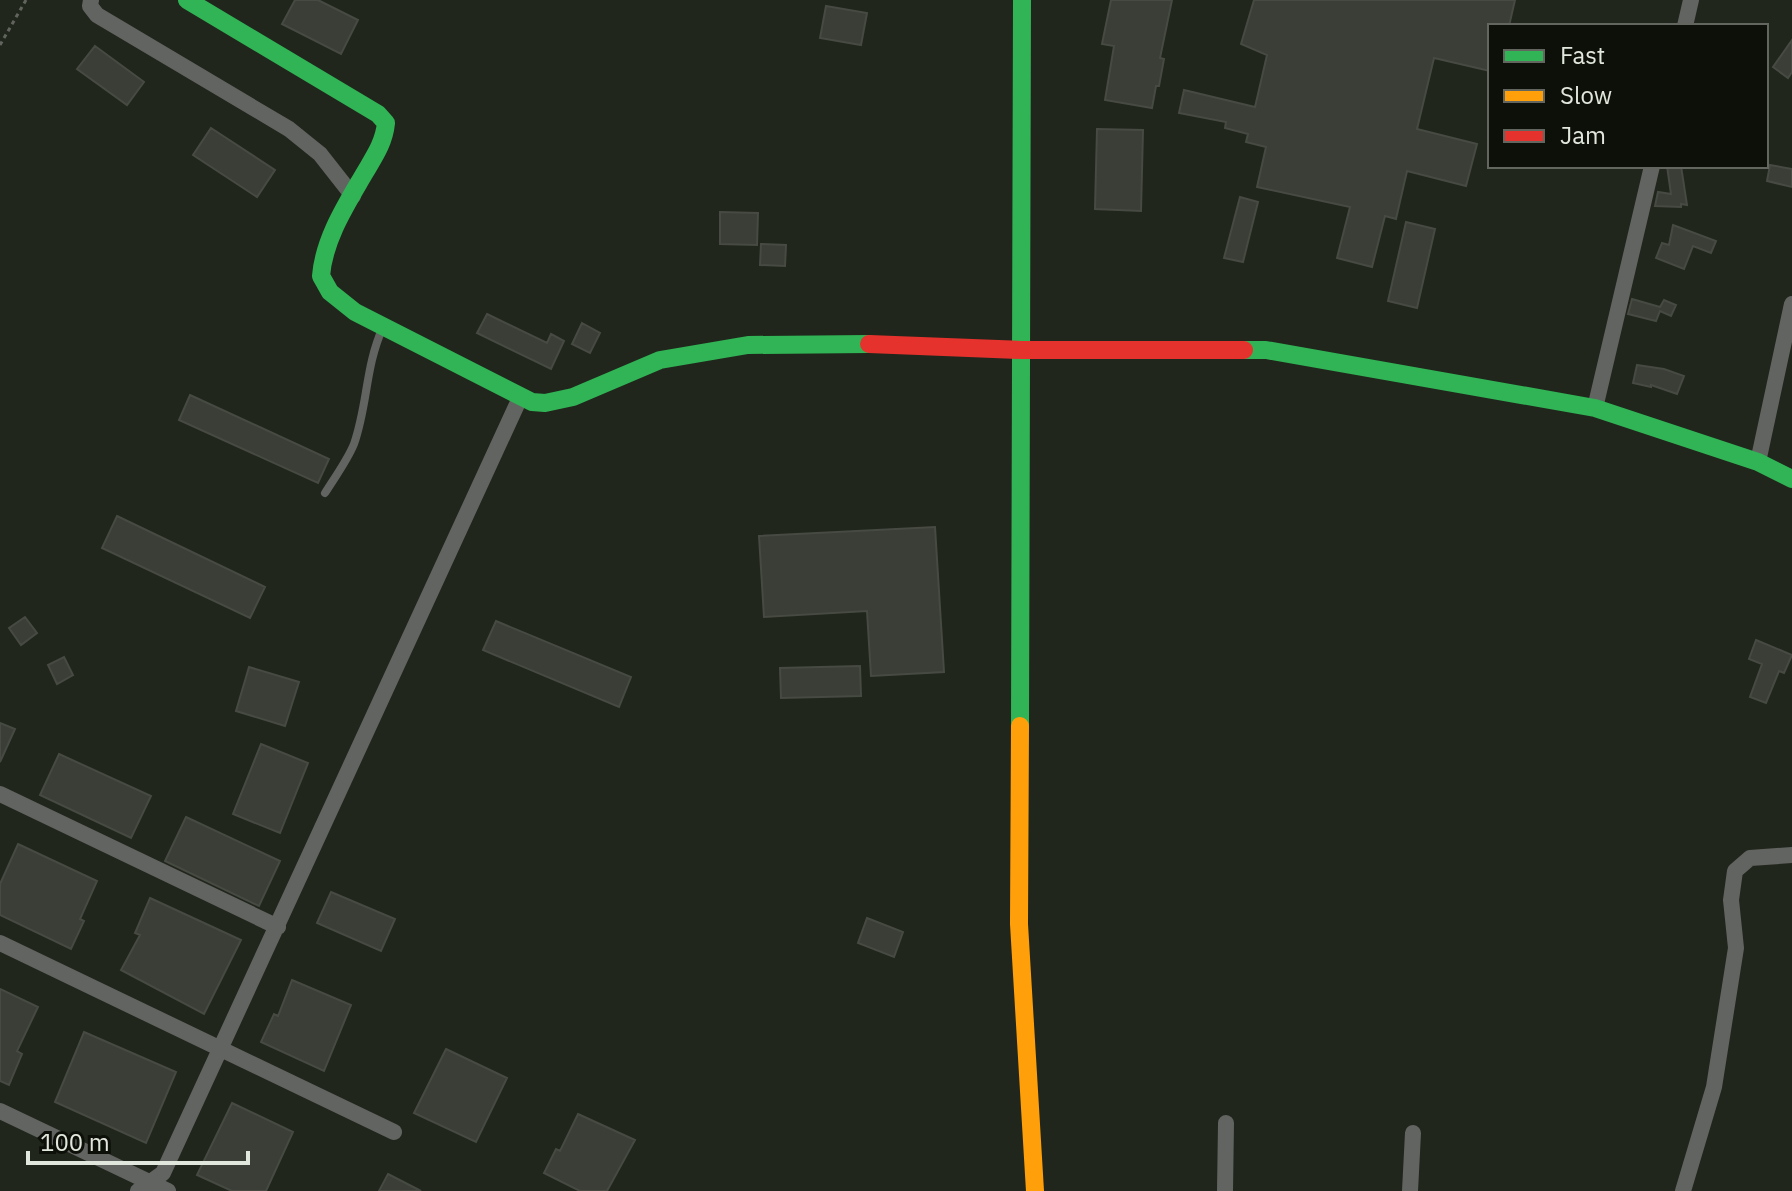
<svg xmlns="http://www.w3.org/2000/svg" width="1792" height="1191" viewBox="0 0 1792 1191" font-family="'IBM Plex Sans',sans-serif">
	<style>
		.building { fill: #3a3e37; stroke: #464a42; stroke-width: 2 }
		.lines { fill: none; stroke-linecap: round; stroke-linejoin: round }
		.path { stroke: #61635d; stroke-width: 3; stroke-dasharray: 4 4; stroke-linecap: butt }
		.lane { stroke: #626461; stroke-width: 8 }
		.street { stroke: #626461; stroke-width: 16 }
		.fast { stroke: #30b455; stroke-width: 18 }
		.slow { stroke: #ff9f0a; stroke-width: 18 }
		.jam { stroke: #e5322d; stroke-width: 18 }
	</style>
	<rect width="100%" height="100%" fill="#21261c"/>
	<path class="building" d="M 295,0 L 318,0 L 358,20 L 341,54 L 282,24 Z
		M 1111,0 L 1172,0 L 1160,58 L 1164,59 L 1159,86 L 1156,86 L 1152,108 L 1105,100 L 1114,46 L 1102,44 Z
		M 1254,0 L 1515,0 L 1509,26 L 1490,26 L 1490,71 L 1434,58 L 1417,129 L 1477,144 L 1466,186 L 1407,171 L 1396,219 L 1385,216 L 1372,267 L 1337,258 L 1350,207 L 1257,187 L 1266,147 L 1246,142 L 1248,134 L 1225,128 L 1226,122 L 1179,113 L 1184,90 L 1255,107 L 1267,55 L 1241,44 Z
		M 826,6 L 867,13 L 861,45 L 820,38 Z
		M 1792,40 L 1792,72 L 1788,78 L 1773,67 Z
		M 95,46 L 144,82 L 127,105 L 77,69 Z
		M 211,128 L 275,170 L 257,197 L 193,155 Z
		M 1097,129 L 1143,130 L 1141,211 L 1095,209 Z
		M 1770,165 L 1792,169 L 1792,187 L 1767,181 Z
		M 1667,166 L 1681,166 L 1687,205 L 1681,204 L 1681,207 L 1655,206 L 1658,192 L 1671,194 Z
		M 1240,197 L 1258,202 L 1243,262 L 1224,258 Z
		M 720,212 L 758,213 L 757,245 L 720,244 Z
		M 1406,222 L 1435,229 L 1417,308 L 1388,301 Z
		M 1673,225 L 1716,241 L 1711,253 L 1693,246 L 1684,269 L 1656,258 L 1662,243 L 1669,245 Z
		M 761,244 L 786,245 L 785,266 L 760,265 Z
		M 1632,299 L 1660,307 L 1664,300 L 1676,305 L 1671,316 L 1660,311 L 1656,321 L 1628,314 Z
		M 487,314 L 547,343 L 551,334 L 564,341 L 551,369 L 477,333 Z
		M 582,323 L 600,333 L 590,353 L 572,344 Z
		M 1637,365 L 1664,369 L 1684,376 L 1677,394 L 1651,385 L 1651,387 L 1633,383 Z
		M 190,395 L 329,459 L 318,483 L 179,420 Z
		M 117,516 L 265,587 L 250,618 L 102,548 Z
		M 935,527 L 944,672 L 871,676 L 867,611 L 764,617 L 759,536 Z
		M 25,617 L 37,633 L 21,645 L 9,628 Z
		M 496,621 L 631,677 L 619,707 L 483,650 Z
		M 1756,640 L 1792,655 L 1784,673 L 1779,671 L 1766,703 L 1750,697 L 1762,664 L 1749,659 Z
		M 64,657 L 73,675 L 57,684 L 48,665 Z
		M 860,666 L 861,696 L 781,698 L 780,668 Z
		M 249,667 L 299,682 L 285,726 L 236,711 Z
		M 0,723 L 15,729 L 0,762 Z
		M 261,744 L 308,763 L 280,833 L 233,814 Z
		M 59,754 L 151,796 L 131,838 L 40,795 Z
		M 186,817 L 280,861 L 259,906 L 165,861 Z
		M 18,844 L 97,881 L 80,919 L 84,921 L 71,949 L 0,915 L 0,884 Z
		M 331,892 L 395,919 L 381,951 L 317,923 Z
		M 150,898 L 241,940 L 204,1014 L 121,970 L 140,935 L 135,933 Z
		M 867,918 L 903,932 L 894,957 L 858,943 Z
		M 292,980 L 351,1005 L 324,1071 L 261,1042 L 274,1014 L 278,1016 Z
		M 0,989 L 38,1007 L 17,1051 L 22,1054 L 9,1085 L 0,1081 Z
		M 84,1032 L 176,1072 L 146,1143 L 55,1102 Z
		M 446,1049 L 507,1078 L 476,1142 L 414,1113 Z
		M 232,1103 L 293,1132 L 266,1191 L 232,1191 L 197,1175 Z
		M 578,1114 L 635,1140 L 607,1191 L 580,1191 L 544,1173 L 556,1149 L 560,1151 Z
		M 388,1174 L 421,1191 L 379,1191 Z"/>
	<g class="lines">
		<path class="path" d="M 0,45 L 26,0"/>
		<path class="lane" d="M 325,493 C 335,477 347,461 354,444 C 368,404 365,367 383,327"/>
		<path class="street" d="M 91,0 L 90,6 L 97,15 L 289,129 L 320,154 L 353,196
			M 1685,26 L 1691,0
			M 1595,408 L 1652,166
			M 1758,462 L 1792,304
			M 0,794 L 278,927
			M 0,943 L 394,1132
			M 0,1111 L 168,1191
			M 138,1191 L 163,1173 L 520,398
			M 1225,1191 L 1226,1123
			M 1410,1191 L 1413,1133
			M 1683,1191 L 1714,1087 L 1736,948 L 1731,900 L 1735,871 L 1750,858 L 1792,855"/>
		<path class="fast" d="M 187,0 L 378,114 L 386,123 C 384,143 374,157 364,174 C 346,205 324,239 321,276 L 330,292 L 355,312 L 532,402 L 545,403 L 573,397 L 660,360 L 748,345 L 869,344
			M 1244,350 L 1266,350 L 1595,408 L 1758,462 L 1792,479
			M 1020,726 L 1022,0"/>
		<path class="slow" d="M 1020,726 L 1019,924 L 1035,1191"/>
		<path class="jam" d="M 869,344 L 1021,350 L 1244,350"/>
	</g>
	<rect x="1488" y="24" width="280" height="144" fill="#0d1009" stroke="#62665e" stroke-width="2"/>
	<rect x="1504" y="50" width="40" height="12" fill="#30b455" stroke="#62665e" stroke-width="2"/>
	<text x="1560" y="64" font-size="24" fill="#e2e7dd">Fast</text>
	<rect x="1504" y="90" width="40" height="12" fill="#ff9f0a" stroke="#62665e" stroke-width="2"/>
	<text x="1560" y="104" font-size="24" fill="#e2e7dd">Slow</text>
	<rect x="1504" y="130" width="40" height="12" fill="#e5322d" stroke="#62665e" stroke-width="2"/>
	<text x="1560" y="144" font-size="24" fill="#e2e7dd">Jam</text>
	<path d="M28 1151v12h220v-12" fill="none" stroke="#e2e7dd" stroke-width="4"/>
	<text x="40" y="1151" font-size="24" fill="#e2e7dd" stroke="#0d1009" stroke-width="6" paint-order="stroke">100 m</text>
</svg>
